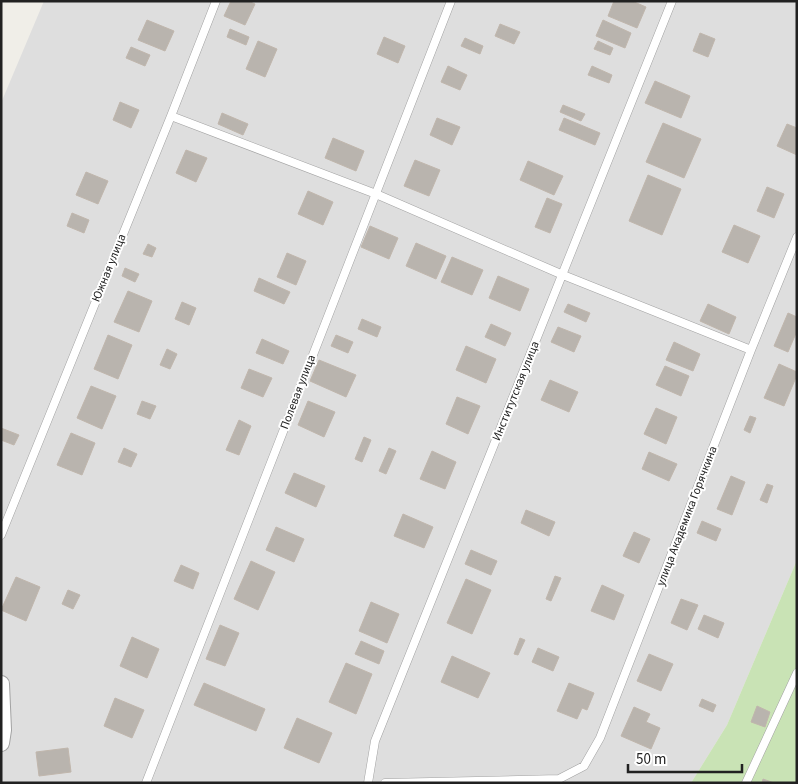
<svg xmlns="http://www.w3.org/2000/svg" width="798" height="784" viewBox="0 0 798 784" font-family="'Source Sans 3',sans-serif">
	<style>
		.residential { fill: #dedede }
		.grass { fill: #c9e3b5 }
		.building { fill: #b9b4ae; stroke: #c0b6ac }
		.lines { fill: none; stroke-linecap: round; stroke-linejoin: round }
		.lane-casing { stroke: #a2a2a2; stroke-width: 9 }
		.street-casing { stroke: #a2a2a2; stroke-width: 18 }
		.lane { stroke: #fff; stroke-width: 8 }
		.street { stroke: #fff; stroke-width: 16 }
		.labels { text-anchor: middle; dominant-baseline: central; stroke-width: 4; stroke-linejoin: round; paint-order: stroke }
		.street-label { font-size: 12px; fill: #212121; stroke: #fff }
	</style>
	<rect width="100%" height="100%" fill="#f0eee8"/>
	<path class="residential" d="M 44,1 L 797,1 L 797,560 L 727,725 L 691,783 L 1,783 L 1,103 Z"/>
	<path class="grass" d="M 797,560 L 797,783 L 691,783 L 727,725 Z"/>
	<path class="building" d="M 231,1 L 248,1 L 255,4 L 245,25 L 224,16 Z
		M 614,1 L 632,1 L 646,7 L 637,28 L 608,16 Z
		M 147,20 L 174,31 L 165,51 L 138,40 Z
		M 603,20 L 631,33 L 625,48 L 596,36 Z
		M 500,24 L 520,32 L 514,44 L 495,36 Z
		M 230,29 L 249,37 L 246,45 L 227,37 Z
		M 700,33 L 715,39 L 708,57 L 693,51 Z
		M 384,37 L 405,46 L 398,63 L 377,54 Z
		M 465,38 L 483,46 L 480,54 L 461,46 Z
		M 258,41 L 277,49 L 265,77 L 246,69 Z
		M 598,41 L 613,48 L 610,55 L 594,49 Z
		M 131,47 L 150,55 L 145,66 L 126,58 Z
		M 448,66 L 467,75 L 460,90 L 441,82 Z
		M 592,66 L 612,75 L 609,83 L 588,75 Z
		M 655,81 L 690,96 L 681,118 L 645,103 Z
		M 120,102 L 139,110 L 131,128 L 113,120 Z
		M 563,105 L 585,114 L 581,121 L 560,112 Z
		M 222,113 L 248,124 L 243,135 L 218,124 Z
		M 437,118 L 460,127 L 452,145 L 430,135 Z
		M 564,118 L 600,133 L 595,145 L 559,130 Z
		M 663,123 L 701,139 L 684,178 L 646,162 Z
		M 787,124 L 797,128 L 797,155 L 777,146 Z
		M 333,138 L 364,151 L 356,171 L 325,158 Z
		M 186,150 L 207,158 L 196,182 L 176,173 Z
		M 415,160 L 440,170 L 429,196 L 404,186 Z
		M 528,161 L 563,176 L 554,195 L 520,180 Z
		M 86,172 L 108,181 L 98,204 L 76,195 Z
		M 648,175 L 681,189 L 662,235 L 629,221 Z
		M 767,187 L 784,194 L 774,218 L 757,211 Z
		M 308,191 L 333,202 L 323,225 L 298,214 Z
		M 547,198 L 562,204 L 550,233 L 535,227 Z
		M 72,213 L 89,220 L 84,233 L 67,226 Z
		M 734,225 L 760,236 L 748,263 L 722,252 Z
		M 370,226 L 398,238 L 389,259 L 361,247 Z
		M 416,243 L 446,256 L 436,279 L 406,266 Z
		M 148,244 L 156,248 L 152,257 L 143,254 Z
		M 287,253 L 306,261 L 296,285 L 277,277 Z
		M 452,257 L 483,270 L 472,295 L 441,282 Z
		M 125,268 L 139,274 L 135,282 L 122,276 Z
		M 498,276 L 529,289 L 520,311 L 489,298 Z
		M 259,278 L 290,292 L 284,304 L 254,291 Z
		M 128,291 L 152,301 L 139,332 L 114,322 Z
		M 182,302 L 196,308 L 189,325 L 175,319 Z
		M 568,304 L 590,313 L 586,322 L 564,312 Z
		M 708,304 L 736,317 L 729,334 L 700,321 Z
		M 788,313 L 797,317 L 797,331 L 788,352 L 774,346 Z
		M 362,319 L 381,327 L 377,337 L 358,329 Z
		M 491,324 L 511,333 L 505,346 L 485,337 Z
		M 558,327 L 581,336 L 574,352 L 551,342 Z
		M 108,335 L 132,345 L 118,379 L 94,369 Z
		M 336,335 L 353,342 L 348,353 L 331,346 Z
		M 262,339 L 289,351 L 283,364 L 256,353 Z
		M 674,342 L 700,354 L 693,371 L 666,360 Z
		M 466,346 L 496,359 L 486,383 L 456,370 Z
		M 167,349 L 177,354 L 170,369 L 160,365 Z
		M 319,360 L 356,375 L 346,397 L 310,381 Z
		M 779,364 L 797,372 L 797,375 L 784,406 L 764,398 Z
		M 665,366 L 689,376 L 681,396 L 656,385 Z
		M 249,369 L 272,378 L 263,397 L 241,388 Z
		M 550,380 L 578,392 L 569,412 L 541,400 Z
		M 91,386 L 116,396 L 102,429 L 77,418 Z
		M 457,397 L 480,406 L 468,434 L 446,424 Z
		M 142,401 L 156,406 L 150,419 L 137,414 Z
		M 308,401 L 335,412 L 324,437 L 298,425 Z
		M 656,408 L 677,417 L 666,444 L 644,434 Z
		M 750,416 L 756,418 L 750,433 L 744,430 Z
		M 239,420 L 251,426 L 239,455 L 226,450 Z
		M 1,428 L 19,435 L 14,445 L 1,440 Z
		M 71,433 L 95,443 L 82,475 L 57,465 Z
		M 364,437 L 371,440 L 362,462 L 355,459 Z
		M 124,448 L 137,454 L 131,467 L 118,462 Z
		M 389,448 L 396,451 L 386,474 L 379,471 Z
		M 432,451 L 456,462 L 445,489 L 420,479 Z
		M 649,452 L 677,464 L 669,481 L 642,469 Z
		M 294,473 L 325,486 L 316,507 L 285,493 Z
		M 731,476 L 745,482 L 732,515 L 717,509 Z
		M 767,484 L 773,486 L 767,503 L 760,500 Z
		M 526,510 L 555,522 L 549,536 L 521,523 Z
		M 403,514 L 433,527 L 424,548 L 394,536 Z
		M 702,521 L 721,529 L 716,541 L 697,533 Z
		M 276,527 L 304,539 L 294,562 L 266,550 Z
		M 634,532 L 650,539 L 639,563 L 623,556 Z
		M 471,550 L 497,561 L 491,575 L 465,564 Z
		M 251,561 L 275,572 L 258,610 L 234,599 Z
		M 181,565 L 199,573 L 193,589 L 174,581 Z
		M 555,576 L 561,578 L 551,601 L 546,599 Z
		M 16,577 L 40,587 L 26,621 L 1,610 Z
		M 466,579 L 491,590 L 472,634 L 447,623 Z
		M 602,585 L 624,595 L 614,620 L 591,611 Z
		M 68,590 L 80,595 L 73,609 L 62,604 Z
		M 681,599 L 698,605 L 687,630 L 671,623 Z
		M 371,602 L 399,614 L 387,643 L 359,631 Z
		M 704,615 L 724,623 L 718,638 L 698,629 Z
		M 220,625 L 239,633 L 225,666 L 206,659 Z
		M 132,637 L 159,649 L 147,678 L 120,666 Z
		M 520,638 L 525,640 L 518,655 L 514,654 Z
		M 361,641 L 384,651 L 379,664 L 355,654 Z
		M 538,648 L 559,657 L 553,671 L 532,662 Z
		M 649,654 L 673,664 L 661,691 L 637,681 Z
		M 452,656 L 490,673 L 478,698 L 441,682 Z
		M 346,663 L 372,674 L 356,714 L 329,702 Z
		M 204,683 L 265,709 L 256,731 L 194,705 Z
		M 569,683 L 594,693 L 587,710 L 582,708 L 577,719 L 557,711 Z
		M 115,698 L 144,710 L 132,738 L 104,726 Z
		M 702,699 L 716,705 L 713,712 L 699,706 Z
		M 757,706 L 770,712 L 765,727 L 751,722 Z
		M 634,707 L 650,714 L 646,722 L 660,728 L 651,749 L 621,736 Z
		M 297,718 L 332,733 L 319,763 L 284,748 Z
		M 68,748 L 71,772 L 39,776 L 36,752 Z
		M 763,779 L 774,783 L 762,783 Z"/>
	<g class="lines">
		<g class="lane-casing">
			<path id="lane" d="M 171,116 L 376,194 L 563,275 L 751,350
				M 1,535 L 171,116 L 216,1
				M 146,783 L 451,1
				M 368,783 L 375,741 L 672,1
				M 385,783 L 559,779 L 584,766 L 600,738 L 751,350 L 797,237
				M 746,783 L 797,673"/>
		</g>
		<g class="street-casing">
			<path id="street" d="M 1,684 L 3,730 L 1,743"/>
		</g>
		<use href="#lane" class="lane"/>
		<use href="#street" class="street"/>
	</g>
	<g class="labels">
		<g class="street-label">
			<text transform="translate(109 268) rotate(-68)">Южная улица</text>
			<text transform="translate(516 391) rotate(-68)">Институтская улица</text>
			<text transform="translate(298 392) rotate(-69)">Полевая улица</text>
			<text transform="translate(687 516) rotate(-69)">улица Академика Горячкина</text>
		</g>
	</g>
	<rect width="798" height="784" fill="none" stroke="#212121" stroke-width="5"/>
	<path d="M628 764v8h114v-8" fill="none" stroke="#212121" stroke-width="2.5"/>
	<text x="636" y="764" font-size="15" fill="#212121" stroke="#ffffff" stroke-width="4" paint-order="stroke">50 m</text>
</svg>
